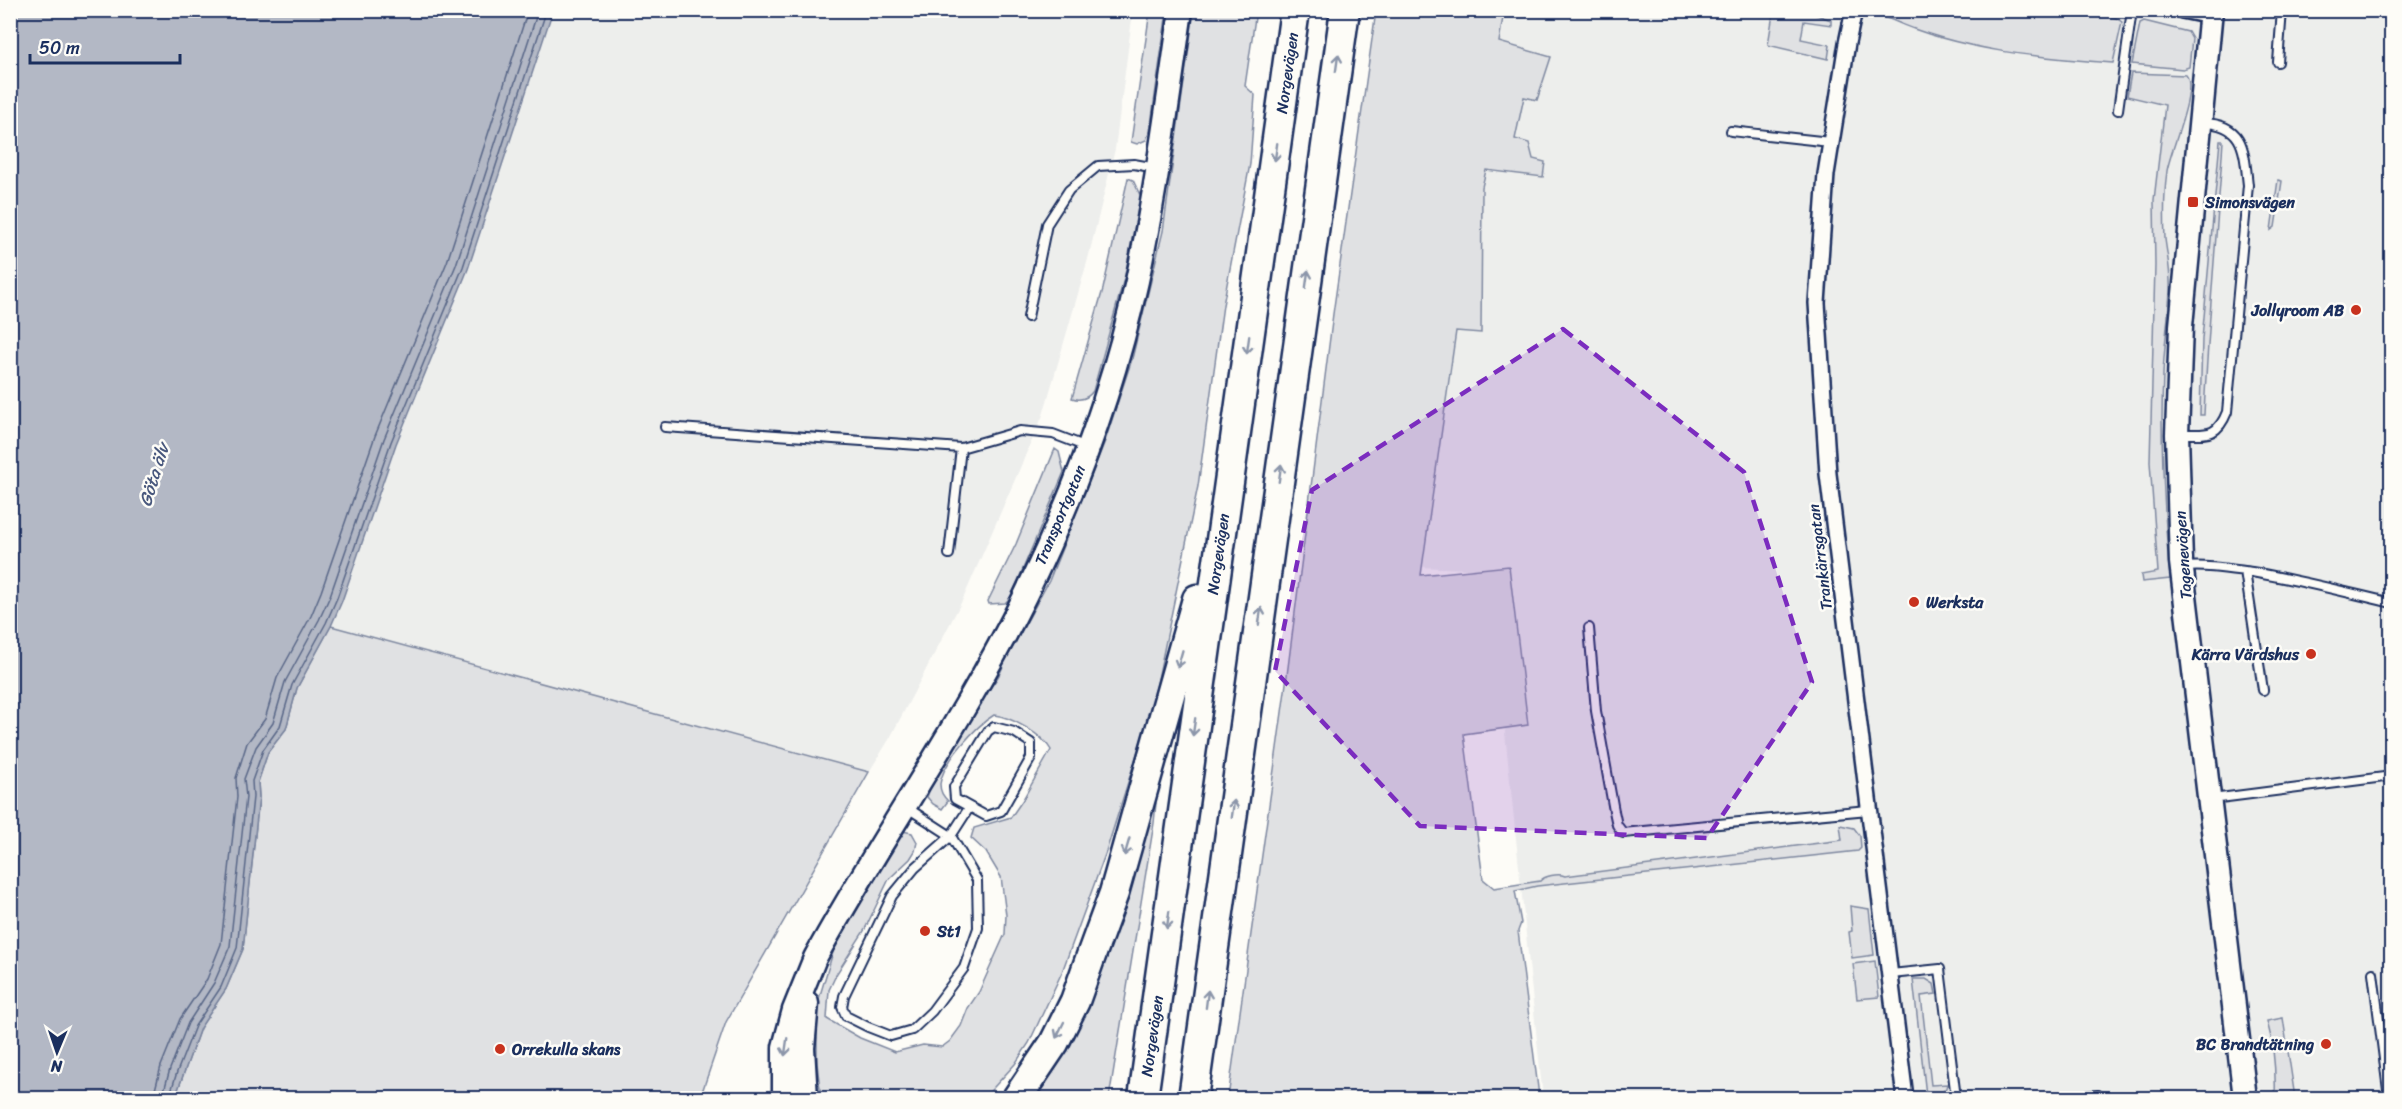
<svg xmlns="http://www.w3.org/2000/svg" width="2402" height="1109" viewBox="0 0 2402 1109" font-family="Sriracha,sans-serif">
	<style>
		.built { fill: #edeeec }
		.green { fill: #e0e1e3; stroke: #7e88a0; stroke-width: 1.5 }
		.water { fill: #b3b8c5; stroke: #76819c; stroke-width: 1.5 }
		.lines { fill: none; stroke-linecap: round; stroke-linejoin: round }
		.shore { stroke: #586687; stroke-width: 1.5 }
		.lane-casing { stroke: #1b2f5e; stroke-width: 12 }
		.street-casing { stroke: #1b2f5e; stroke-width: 20 }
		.secondary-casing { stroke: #1b2f5e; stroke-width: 27 }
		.highway-casing { stroke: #1b2f5e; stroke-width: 33 }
		.lane { stroke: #fdfcf7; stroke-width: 8 }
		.street { stroke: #fdfcf7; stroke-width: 15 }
		.secondary { stroke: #fdfcf7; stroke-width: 22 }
		.highway { stroke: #fdfcf7; stroke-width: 28 }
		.oneway { stroke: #8c96aa }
		.marked { fill: #7b2cbf; fill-opacity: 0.2; stroke: #7b2cbf; stroke-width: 4.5; stroke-dasharray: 12 8; stroke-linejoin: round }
		.poi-dot { fill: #c8321e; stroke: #fdfcf7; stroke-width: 2 }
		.labels { text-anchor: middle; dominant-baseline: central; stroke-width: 5; stroke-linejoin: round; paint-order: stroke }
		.street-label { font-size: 16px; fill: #1b2f5e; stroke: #fdfcf7 }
		.poi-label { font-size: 16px; font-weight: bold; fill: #1b2f5e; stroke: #fdfcf7; text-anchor: start }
		.water-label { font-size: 18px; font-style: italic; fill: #49587d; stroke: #fdfcf7 }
	</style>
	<rect width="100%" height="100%" fill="#fdfcf7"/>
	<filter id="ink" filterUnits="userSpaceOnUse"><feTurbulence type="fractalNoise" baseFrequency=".0167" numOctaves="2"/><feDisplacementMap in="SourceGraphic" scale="12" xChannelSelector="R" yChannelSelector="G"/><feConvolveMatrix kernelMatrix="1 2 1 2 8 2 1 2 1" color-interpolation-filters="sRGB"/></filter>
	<g filter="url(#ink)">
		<path class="built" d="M 550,11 L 1133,11 L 1115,149 L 1088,259 L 1043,415 L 963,599 L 890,738 L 869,772 L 331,626 L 342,601 L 396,444 L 468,269 L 550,19 Z
			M 1500,11 L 2391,11 L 2391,1098 L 1543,1098 L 1488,570 L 1419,567 Z"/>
		<path class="green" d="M 1150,11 L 1167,11 L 1150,131 L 1146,140 L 1137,144 L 1131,142 Z
			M 1194,11 L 1256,11 L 1245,86 L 1255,95 L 1250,164 L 1223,305 L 1198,486 L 1153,703 L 1106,852 L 1062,972 L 1029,1043 L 1015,1064 L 984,1098 L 821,1098 L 817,1063 L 817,1005 L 834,949 L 898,830 L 912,833 L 917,842 L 915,851 L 910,859 L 889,879 L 864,931 L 837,973 L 829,990 L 827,1019 L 860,1038 L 895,1052 L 923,1045 L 942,1047 L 950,1041 L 961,1026 L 968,1008 L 979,992 L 1005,934 L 1006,915 L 1001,877 L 986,852 L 971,838 L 974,828 L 1011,817 L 1022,801 L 1051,750 C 1043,735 1012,717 994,715 C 976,726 943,762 940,784 C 940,792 943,796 948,801 L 942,809 L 933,804 L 927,797 C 937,767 955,736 973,710 C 984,694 999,681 1004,663 L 1049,581 L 1105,441 L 1132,359 L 1163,231 Z
			M 1376,11 L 1504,11 L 1499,42 L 1551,57 L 1537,100 L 1524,97 L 1515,139 L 1529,143 L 1533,159 L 1545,162 L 1543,177 L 1486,170 L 1482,187 L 1481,333 L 1456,331 L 1421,575 L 1509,566 L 1528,725 L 1464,734 L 1483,879 L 1494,888 L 1540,881 C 1544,876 1558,873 1565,876 L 1842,840 L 1840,825 L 1854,828 L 1860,836 L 1861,848 L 1858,851 L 1537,886 L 1515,891 L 1521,923 L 1518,931 L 1539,1096 L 1548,1098 L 1228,1098 L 1285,691 L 1333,314 Z
			M 1756,11 L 1806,11 L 1831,20 L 1831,25 L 1804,21 L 1801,39 L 1830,45 L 1828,59 L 1768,45 L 1773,14 Z
			M 1873,11 L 2083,10 L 2116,18 L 2122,22 L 2113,63 C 2041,58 1958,50 1892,20 C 1885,17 1876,17 1873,11 Z
			M 2144,21 L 2188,32 L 2192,39 L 2189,67 L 2183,69 L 2132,64 L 2140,23 Z
			M 2131,73 L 2186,75 C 2198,89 2170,151 2167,171 C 2164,193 2164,217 2165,239 C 2167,255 2171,272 2170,289 C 2169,317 2164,346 2163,375 C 2160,443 2164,511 2170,579 L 2142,582 L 2141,575 L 2158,572 L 2150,462 L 2155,265 L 2154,200 L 2165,105 L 2127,96 Z
			M 2220,141 L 2223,141 C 2217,232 2208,324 2204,415 L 2200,415 L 2202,339 Z
			M 1128,178 L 1133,180 L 1140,195 L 1135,224 L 1125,275 L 1093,391 C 1088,398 1081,401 1072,398 L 1103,289 Z
			M 2278,180 L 2282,181 L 2275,227 L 2271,230 Z
			M 1055,449 L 1059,452 L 1064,472 L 1011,597 L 1005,603 L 989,604 L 988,601 L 1016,544 Z
			M 331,626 L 869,772 L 726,1022 L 700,1098 L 175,1098 L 200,1028 L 226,989 L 243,949 L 259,797 L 258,782 L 268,752 L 286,729 L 297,688 Z
			M 1152,802 L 1156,803 L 1154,823 L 1109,1098 L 1031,1098 Z
			M 1850,906 L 1869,909 L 1874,955 L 1852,958 L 1849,932 L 1852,931 Z
			M 1875,961 L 1879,997 L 1857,999 L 1853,964 Z
			M 1913,979 L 1926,979 L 1934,984 L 1936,994 L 1921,996 L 1931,1085 L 1947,1084 L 1946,1088 C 1941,1094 1934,1101 1926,1095 Z
			M 2283,1018 L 2295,1098 L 2275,1098 C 2276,1073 2274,1046 2267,1021 Z"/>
		<path class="water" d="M 13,11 L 550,11 L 550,19 L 468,269 L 396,444 L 342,601 L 331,626 L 297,688 L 286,729 L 268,752 L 258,782 L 259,797 L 243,949 L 226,989 L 200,1028 L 175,1098 L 11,1098 L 10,18 Z"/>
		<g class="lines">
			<path class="shore" d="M 153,1098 L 161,1066 L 180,1019 L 207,979 L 221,944 L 237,797 L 236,778 L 247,743 L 265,719 L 277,678 L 311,616 L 321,592 L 375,436 L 447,262 L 528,10
				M 162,1098 L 170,1069 L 188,1023 L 214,983 L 230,946 L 246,797 L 244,779 L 256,747 L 273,723 L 285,682 L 319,620 L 330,596 L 384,439 L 456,265 L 536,17 L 537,10
				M 169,1098 L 177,1072 L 195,1026 L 221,987 L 237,948 L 253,797 L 252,781 L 263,750 L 280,726 L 292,685 L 326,623 L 337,598 L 391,442 L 463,267 L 544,18 L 544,10"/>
			<g class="lane-casing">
				<path id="lane" d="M 2278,62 L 2282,10
					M 2118,110 L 2132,10
					M 1731,131 L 1830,142
					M 1028,317 L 1047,224 L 1069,190 L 1098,166 L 1134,164 L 1156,168
					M 665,427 L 961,448
					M 2178,434 C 2204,433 2216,440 2227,412 L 2248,185 C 2244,151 2245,124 2203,123
					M 949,554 L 961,448 L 1020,431 L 1053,434 L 1087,447
					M 2184,567 C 2207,565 2229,569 2252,572 C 2299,580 2345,592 2392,603
					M 2245,571 L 2263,690
					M 1589,628 L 1596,711 L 1614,811 L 1617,825 L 1623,833 L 1868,810
					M 994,727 L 1014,732 L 1031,743 L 1031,758 L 1001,811 L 986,816 L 955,799 L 954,787 L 988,731 Z
					M 2212,799 L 2392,776
					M 906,807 L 951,836 L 977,880 L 978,928 L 964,968 L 932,1011 L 912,1030 L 891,1036 L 868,1027 L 846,1016 L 842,1007 L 844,996 L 892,896 L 915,868 L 951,836 L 969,808
					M 2373,973 L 2389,1098
					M 1891,974 L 1940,969 L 1956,1098
					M 2058,1098 L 2098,1095"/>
			</g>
			<g class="street-casing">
				<path id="street" d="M 1854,10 L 1847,43 L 1826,174 L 1817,303 L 1828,474 L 1905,1098
					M 2182,10 L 2211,16"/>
			</g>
			<g class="secondary-casing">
				<path id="secondary" d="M 2211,10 L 2181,326 L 2177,434 L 2181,562 L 2245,1098
					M 784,1098 L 784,1047 L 794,1010 L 815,958 C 882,836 963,722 1025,596 C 1074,496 1113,390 1137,281 C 1156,191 1168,101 1181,10
					M 806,1098 L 803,1048 L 807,1003"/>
			</g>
			<g class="highway-casing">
				<path id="highway" d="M 1017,1098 L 1054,1043 L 1075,1001 L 1092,953 L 1114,893 L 1197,599
					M 1143,1098 L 1295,10
					M 1193,1098 L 1345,10"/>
			</g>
			<use href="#lane" class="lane"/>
			<use href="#street" class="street"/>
			<use href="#secondary" class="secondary"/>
			<use href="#highway" class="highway"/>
		</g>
		<defs><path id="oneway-shaft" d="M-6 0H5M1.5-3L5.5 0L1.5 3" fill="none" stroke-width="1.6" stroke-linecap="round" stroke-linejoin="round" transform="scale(1.5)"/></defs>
		<g class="oneway">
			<use href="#oneway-shaft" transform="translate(1337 63) rotate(-82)"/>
			<use href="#oneway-shaft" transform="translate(1276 152) rotate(98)"/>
			<use href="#oneway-shaft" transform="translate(1307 279) rotate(-82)"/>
			<use href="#oneway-shaft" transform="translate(1248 345) rotate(98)"/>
			<use href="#oneway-shaft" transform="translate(1280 473) rotate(-82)"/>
			<use href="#oneway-shaft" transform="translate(1260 616) rotate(-82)"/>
			<use href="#oneway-shaft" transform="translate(1180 659) rotate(106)"/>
			<use href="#oneway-shaft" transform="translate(1194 727) rotate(98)"/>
			<use href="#oneway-shaft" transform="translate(1233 809) rotate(-82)"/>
			<use href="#oneway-shaft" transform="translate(1127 847) rotate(106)"/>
			<use href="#oneway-shaft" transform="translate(1168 920) rotate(98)"/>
			<use href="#oneway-shaft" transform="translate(1207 999) rotate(-83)"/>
			<use href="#oneway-shaft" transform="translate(1060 1030) rotate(116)"/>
			<use href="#oneway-shaft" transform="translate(786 1047) rotate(98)"/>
		</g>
	</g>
	<path class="marked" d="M 1563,329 L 1744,472 L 1812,682 L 1707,838 L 1420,826 L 1275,671 L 1312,490 Z"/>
	<g class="poi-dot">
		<rect x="2187" y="196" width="12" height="12" rx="3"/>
		<circle cx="2356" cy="310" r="6"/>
		<circle cx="1914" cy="602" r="6"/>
		<circle cx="2311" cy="654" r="6"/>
		<circle cx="925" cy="931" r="6"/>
		<circle cx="2326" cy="1044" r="6"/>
		<circle cx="500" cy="1049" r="6"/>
	</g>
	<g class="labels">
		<g class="street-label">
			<text transform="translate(1287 73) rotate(-82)">Norgevägen</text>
			<text transform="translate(1060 515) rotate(-67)">Transportgatan</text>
			<text transform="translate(1218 554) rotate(-82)">Norgevägen</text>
			<text transform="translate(2183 555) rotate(-94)">Tagenevägen</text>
			<text transform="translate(1820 557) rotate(-97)">Trankärrsgatan</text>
			<text transform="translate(1152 1036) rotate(-82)">Norgevägen</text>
		</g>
		<g class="poi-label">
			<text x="2205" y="202">Simonsvägen</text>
			<text x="2344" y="310" text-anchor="end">Jollyroom AB</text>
			<text x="1926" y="602">Werksta</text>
			<text x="2299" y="654" text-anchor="end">Kärra Värdshus</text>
			<text x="937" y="931">St1</text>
			<text x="2314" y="1044" text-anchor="end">BC Brandtätning</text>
			<text x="512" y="1049">Orrekulla skans</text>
		</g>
		<g class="water-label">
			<text transform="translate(154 475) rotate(-73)">Göta älv</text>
		</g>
	</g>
	<rect width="2402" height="1109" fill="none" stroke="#fdfcf7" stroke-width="36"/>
	<rect x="18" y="18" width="2366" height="1073" fill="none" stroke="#1b2f5e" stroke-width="2" filter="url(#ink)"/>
	<g transform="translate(57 1052) rotate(182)" stroke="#fdfcf7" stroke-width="4.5" paint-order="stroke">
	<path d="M0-4.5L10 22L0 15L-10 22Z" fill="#1b2f5e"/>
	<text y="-9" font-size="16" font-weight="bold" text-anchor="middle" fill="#1b2f5e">N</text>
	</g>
	<path d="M30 54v9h150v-9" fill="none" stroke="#1b2f5e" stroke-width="3"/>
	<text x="39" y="54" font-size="18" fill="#1b2f5e" stroke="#fdfcf7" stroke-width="4.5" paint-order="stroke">50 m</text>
</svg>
